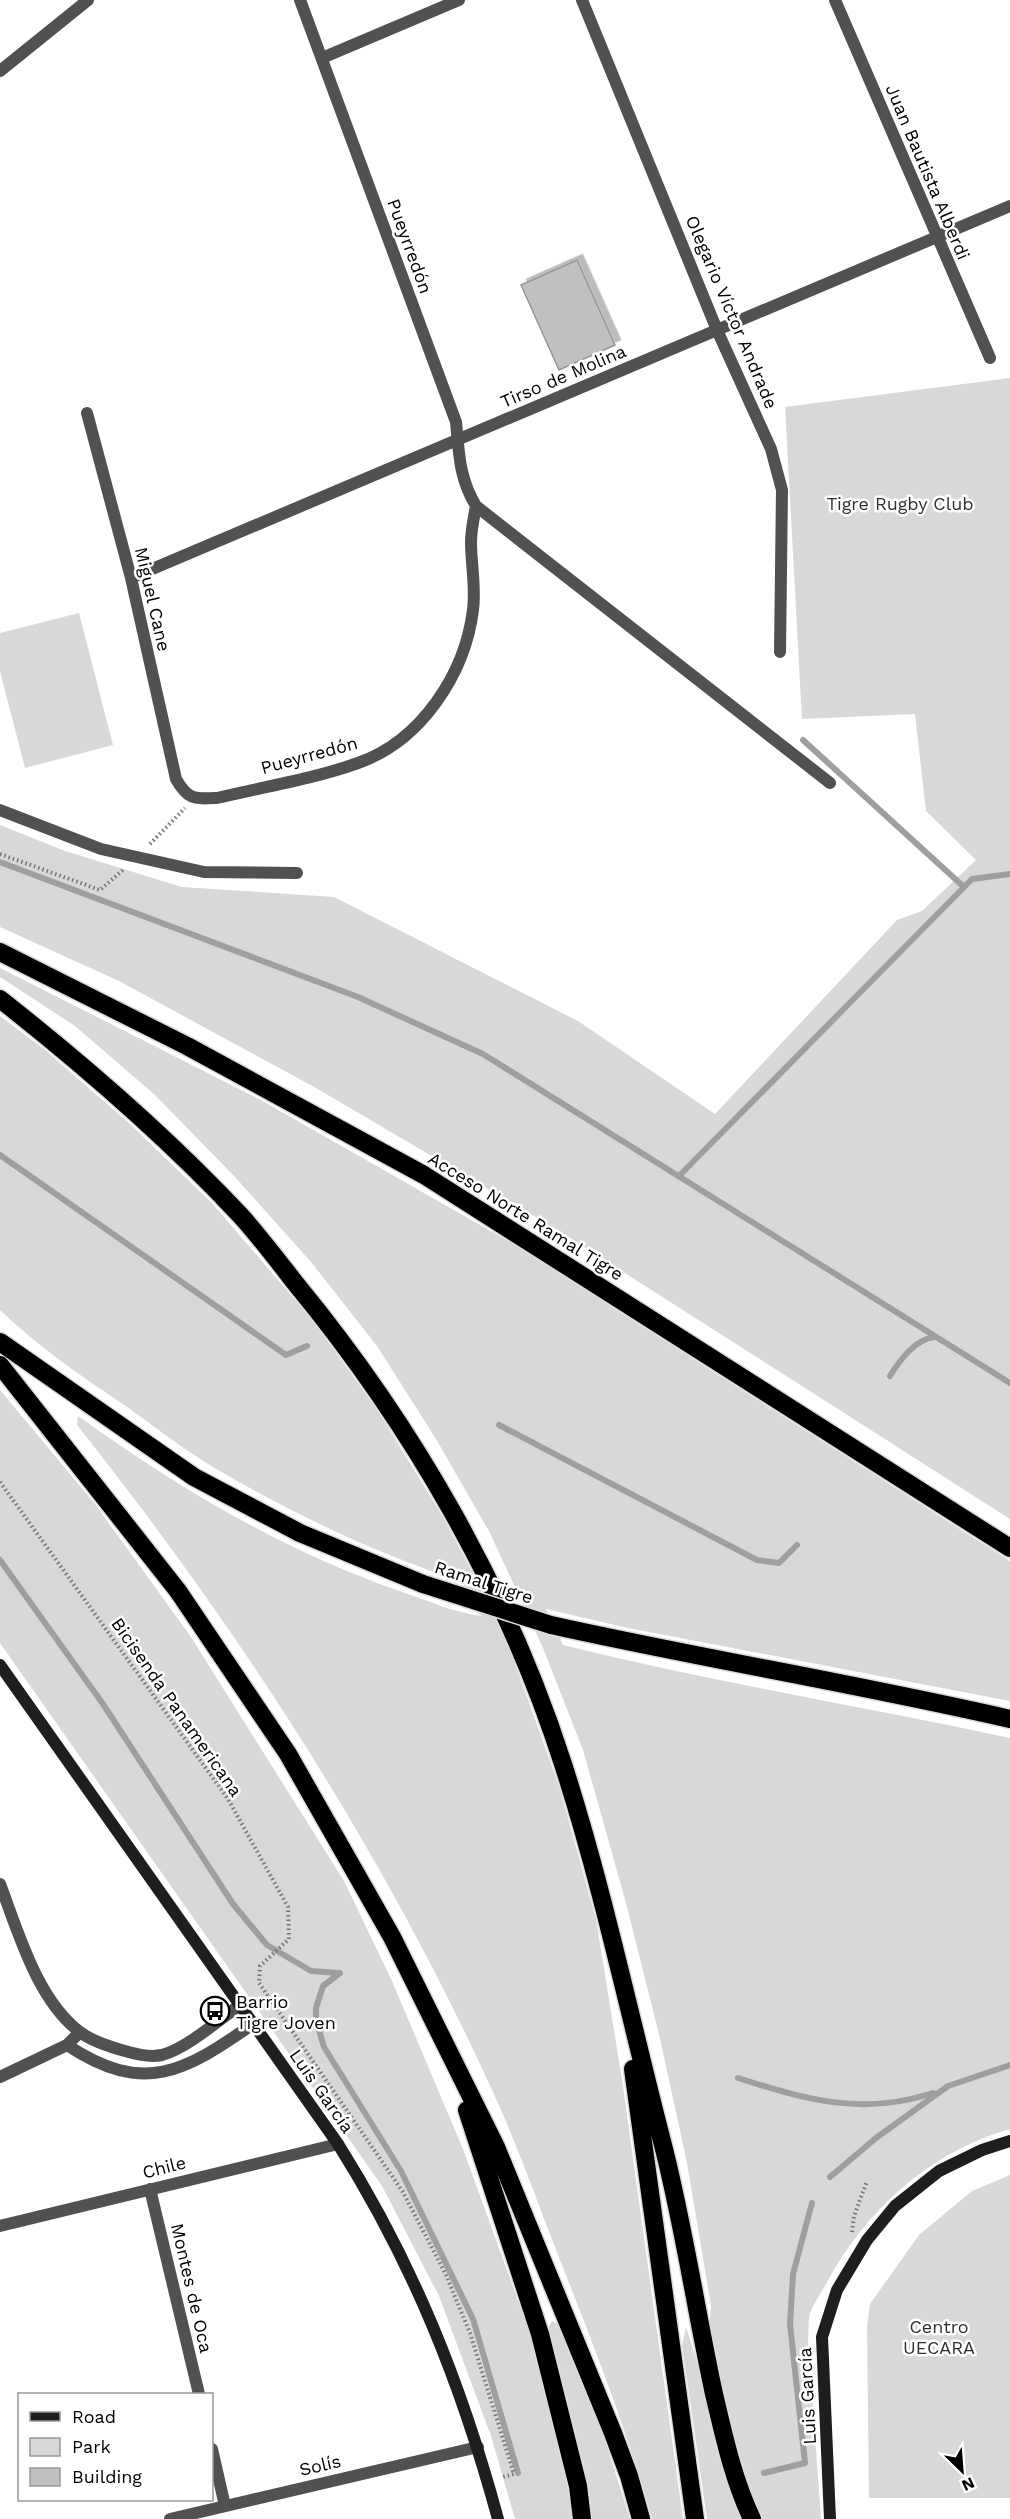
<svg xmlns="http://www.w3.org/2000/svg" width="1010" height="2519" viewBox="0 0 1010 2519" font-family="'Work Sans',sans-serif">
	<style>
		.green { fill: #d8d8d8 }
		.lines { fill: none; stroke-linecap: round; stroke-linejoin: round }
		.stream { stroke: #9f9f9f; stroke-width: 6 }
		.building { fill: #c0c0c0; stroke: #959595; stroke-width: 1.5; filter: url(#shadow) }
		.highway-casing { stroke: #dbdbdb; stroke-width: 21 }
		.path { stroke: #737373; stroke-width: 4; stroke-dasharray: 1.5 3; stroke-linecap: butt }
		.street { stroke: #515151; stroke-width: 12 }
		.secondary { stroke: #1e1e1e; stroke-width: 12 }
		.highway { stroke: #000; stroke-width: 18 }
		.highway-bridge-casing { stroke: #dbdbdb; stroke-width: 21; stroke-linecap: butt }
		.highway-bridge { stroke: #000; stroke-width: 18 }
		.labels { text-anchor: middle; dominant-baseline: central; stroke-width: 5; stroke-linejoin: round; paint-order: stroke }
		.street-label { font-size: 18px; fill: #000; stroke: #fff }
		.park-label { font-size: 18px; fill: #2f2f2f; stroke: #fff }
		.poi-label { font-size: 18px; fill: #000; stroke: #fff; text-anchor: start }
	</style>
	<defs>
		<filter id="shadow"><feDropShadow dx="5.5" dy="-5.5" stdDeviation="0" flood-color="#0004"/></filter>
	</defs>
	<rect width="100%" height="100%" fill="#fff"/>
	<path class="green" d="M 1010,378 L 1010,1519 L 556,1229 L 316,1088 L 119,981 L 0,927 L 0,825 L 65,851 L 182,887 L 334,897 L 578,1021 L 715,1114 L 897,920 L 922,911 L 976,860 L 926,811 L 915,714 L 802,719 L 785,407 Z
		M 79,613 L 113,745 L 25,768 L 0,671 L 0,633 Z
		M 0,968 L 259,1099 L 510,1242 L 1010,1561 L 1010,1701 L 628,1628 L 546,1609 L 563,1645 C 711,1682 861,1706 1010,1738 L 1010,2129 C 929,2152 865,2211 826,2284 C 821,2293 814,2303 810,2313 C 808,2320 809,2331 808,2340 L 821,2519 L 763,2519 L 750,2489 L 734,2435 L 709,2331 L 711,2306 L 687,2163 L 659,2034 L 626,1903 L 583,1750 L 543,1648 L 490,1533 L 436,1439 L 377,1346 L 311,1262 L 235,1177 L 155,1095 L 75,1026 L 0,977 Z
		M 0,1016 L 44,1049 L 129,1123 L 212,1203 L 313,1321 L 378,1411 L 443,1517 L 503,1630 L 559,1786 L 596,1919 L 623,2086 L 683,2519 L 652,2519 C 627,2430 594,2346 560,2260 C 538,2204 518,2146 493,2092 C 384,1853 240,1630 77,1425 L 78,1416 C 181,1490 282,1550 402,1592 C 427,1600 455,1613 481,1616 L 462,1581 C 378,1555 289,1512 213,1467 C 183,1449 155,1427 127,1407 C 83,1377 38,1347 0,1310 Z
		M 0,1390 L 95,1504 L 191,1637 L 344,1881 L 392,1981 L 463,2149 L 532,2339 L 575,2519 L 515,2519 L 491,2436 L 439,2296 L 382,2186 L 0,1643 Z
		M 1010,2175 L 1010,2498 L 869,2498 L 867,2326 L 870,2304 L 919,2235 L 972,2191 Z
		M 552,2321 L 561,2325 L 599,2421 L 630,2519 L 592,2519 L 590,2497 L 547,2330 Z
		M 686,2327 L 746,2519 L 707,2519 L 682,2345 Z"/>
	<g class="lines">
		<path class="stream" d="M 803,740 L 964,887
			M 0,862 L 358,997 L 483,1054 L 1010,1383
			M 0,1155 L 286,1355 L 307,1346
			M 680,1175 L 972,879 L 1010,874
			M 890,1376 C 900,1360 915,1339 935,1337
			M 499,1425 L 757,1560 L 779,1563 L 797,1545
			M 0,1560 L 103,1704 L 233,1904 L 267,1945 L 311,1971 L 339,1973
			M 340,1973 L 323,1986 L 316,2008 L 316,2020 L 324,2047 L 401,2171 L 473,2319 L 518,2473
			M 738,2078 C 807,2100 863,2116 933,2093
			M 830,2177 L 876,2138 L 948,2086 L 1010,2065
			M 764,2473 L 805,2463 L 790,2324 L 793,2274 L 812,2203"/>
	</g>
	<path class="building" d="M 577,260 L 615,345 L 559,370 L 521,285 Z"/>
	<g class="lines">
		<g class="highway-casing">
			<path id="highway" d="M 0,952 L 187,1046 L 424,1175 L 1010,1548
				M 0,999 C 85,1066 167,1137 241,1216 C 260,1237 278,1261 296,1284 C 412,1425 507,1589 563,1764 C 603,1888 630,2018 663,2145 C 684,2227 696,2311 714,2394 C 724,2436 733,2479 752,2519
				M 0,1342 L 194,1477 L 300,1533 L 423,1584
				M 0,1365 L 178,1591 L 288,1754 L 392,1937 L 496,2147 L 613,2433 L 629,2476 L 641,2519
				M 551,1625 C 704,1659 858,1684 1010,1719
				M 633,2069 L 695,2519
				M 467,2110 L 540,2334 L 578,2486 L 582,2519"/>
		</g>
		<path class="path" d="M 150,844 L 185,808
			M 0,854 L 100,890 L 123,870
			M 0,1482 L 228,1799 L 288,1907 L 289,1939 L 260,1966 L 259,1983 L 403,2192 L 446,2275 L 470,2333 L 514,2474 L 503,2477
			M 852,2232 L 854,2216 L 867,2181"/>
		<path class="street" d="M 300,0 L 456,422 C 459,453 459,478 476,506 L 830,783
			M 582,0 L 717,330 L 771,449 L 782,490 L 780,652
			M 835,0 L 990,358
			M 322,58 L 459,0
			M 0,71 L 88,0
			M 87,413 L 131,578 L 176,779 C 188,800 194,799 217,798 C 263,787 313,779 358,763 C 421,741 465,674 473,610 C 476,588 471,564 471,542 C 471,530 474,517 476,506
			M 131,578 L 1010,206
			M 0,810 L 101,849 L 204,872 L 297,873
			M 0,1884 C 18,1931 37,2000 80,2032 C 90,2040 105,2045 118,2049 C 132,2053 147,2058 162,2055 C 187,2048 219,2020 240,2005
			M 67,2045 C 144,2096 184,2072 253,2024
			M 0,2077 L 67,2045 L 80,2032
			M 150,2189 L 199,2394
			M 0,2226 L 338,2144
			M 212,2449 L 225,2506
			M 170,2519 L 478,2447"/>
		<path class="secondary" d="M 0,1665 L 338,2144 C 413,2263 461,2383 498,2519
			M 830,2519 L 822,2337 L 837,2290 L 867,2240 L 895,2206 L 939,2171 L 982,2150 L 1010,2141"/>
		<use href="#highway" class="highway"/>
		<g class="highway-bridge-casing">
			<path id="highway-bridge" d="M 423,1584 L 551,1625"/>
		</g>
		<use href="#highway-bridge" class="highway-bridge"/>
	</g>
	<defs>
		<g id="bus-ring" transform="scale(1.5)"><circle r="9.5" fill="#fff" stroke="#000" stroke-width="1.5"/><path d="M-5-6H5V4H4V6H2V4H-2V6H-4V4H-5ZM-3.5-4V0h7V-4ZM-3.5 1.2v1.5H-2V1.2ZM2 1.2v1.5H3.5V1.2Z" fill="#000"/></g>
	</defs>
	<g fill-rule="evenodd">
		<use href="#bus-ring" x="215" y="2011"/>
	</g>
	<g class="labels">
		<g class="street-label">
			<text transform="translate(928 172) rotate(67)">Juan Bautista Alberdi</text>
			<text transform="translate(410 246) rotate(70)">Pueyrredón</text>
			<text transform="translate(732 312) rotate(67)">Olegario Víctor Andrade</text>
			<text transform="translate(563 376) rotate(-23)">Tirso de Molina</text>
			<text transform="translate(153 599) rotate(77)">Miguel Cane</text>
			<text transform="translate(309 755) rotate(-15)">Pueyrredón</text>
			<text transform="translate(526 1216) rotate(32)">Acceso Norte Ramal Tigre</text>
			<text transform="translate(484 1582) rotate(18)">Ramal Tigre</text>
			<text transform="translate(177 1707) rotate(55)">Bicisenda Panamericana</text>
			<text transform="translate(322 2091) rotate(55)">Luis García</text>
			<text transform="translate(164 2167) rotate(-14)">Chile</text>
			<text transform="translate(192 2288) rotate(77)">Montes de Oca</text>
			<text transform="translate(807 2396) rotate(-93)">Luis García</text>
			<text transform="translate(320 2465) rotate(-13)">Solís</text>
		</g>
		<g class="park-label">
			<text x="900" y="503">Tigre Rugby Club</text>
			<text x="939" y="2326">Centro<tspan x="939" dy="21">UECARA</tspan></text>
		</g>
		<g class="poi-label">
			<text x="236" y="2001">Barrio<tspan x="236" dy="21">Tigre Joven</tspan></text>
		</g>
	</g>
	<rect x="18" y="2393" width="195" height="108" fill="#ffffff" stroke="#999999" stroke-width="1.5"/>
	<rect x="30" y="2412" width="30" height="9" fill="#1e1e1e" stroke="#999999" stroke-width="1.5"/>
	<text x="72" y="2423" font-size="18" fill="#000000">Road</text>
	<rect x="30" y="2438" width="30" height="18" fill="#d8d8d8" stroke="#999999" stroke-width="1.5"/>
	<text x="72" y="2453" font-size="18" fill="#000000">Park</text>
	<rect x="30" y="2468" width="30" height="18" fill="#c0c0c0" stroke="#999999" stroke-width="1.5"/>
	<text x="72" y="2483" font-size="18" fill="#000000">Building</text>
	<g transform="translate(962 2471) rotate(155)" stroke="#ffffff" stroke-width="4.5" paint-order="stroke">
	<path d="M0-4.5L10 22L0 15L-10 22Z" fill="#000000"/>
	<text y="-9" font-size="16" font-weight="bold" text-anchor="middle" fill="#000000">N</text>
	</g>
</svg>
